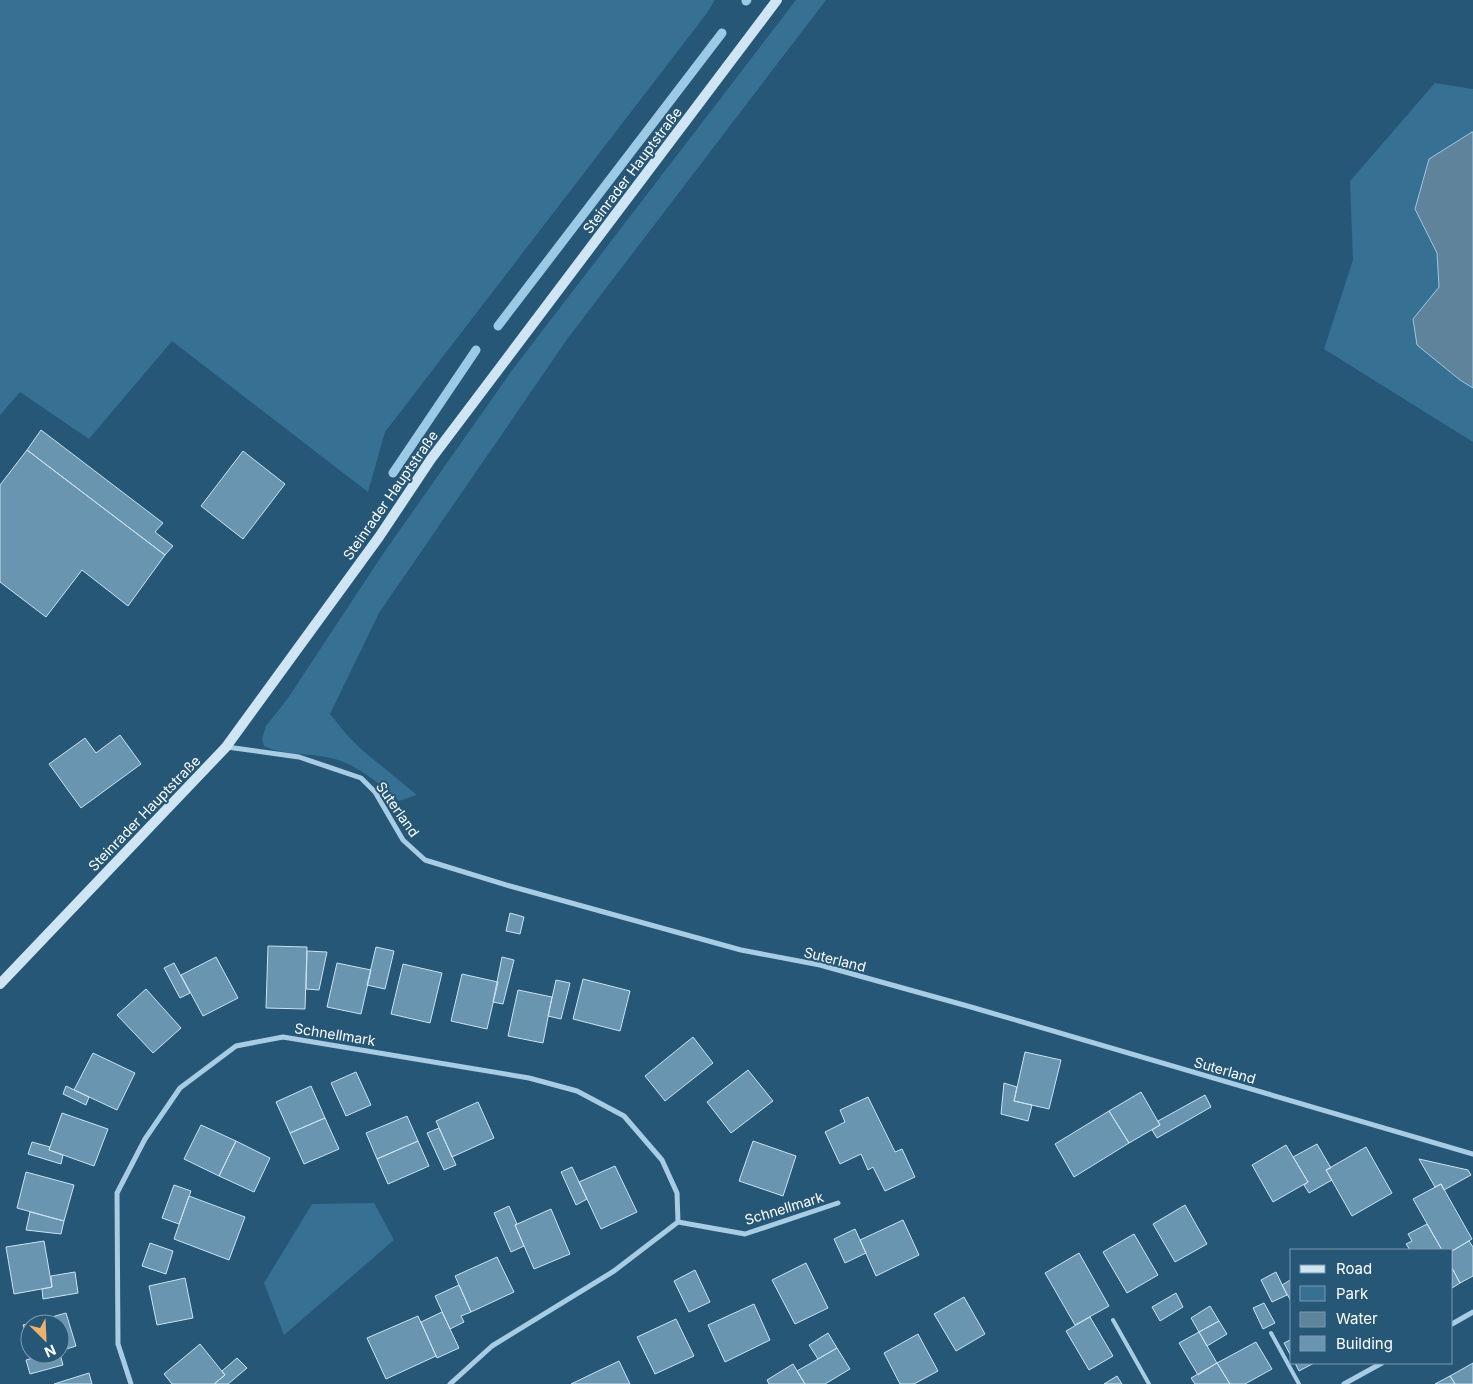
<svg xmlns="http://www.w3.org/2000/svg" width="1473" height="1384" viewBox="0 0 1473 1384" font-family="Inter,sans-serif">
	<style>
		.green { fill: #367093 }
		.water { fill: #5f839b; stroke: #9cc9e3 }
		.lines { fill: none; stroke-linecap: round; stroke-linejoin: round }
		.stream { stroke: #9cc9e3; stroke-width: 9 }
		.building { fill: #6a95b0; stroke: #cae3f2 }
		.service { stroke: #a7cce3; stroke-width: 4 }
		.minor { stroke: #a7cce3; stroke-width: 5 }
		.secondary { stroke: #d0e5f3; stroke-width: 10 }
		.labels { text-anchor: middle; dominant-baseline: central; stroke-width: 4; stroke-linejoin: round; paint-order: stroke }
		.street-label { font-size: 14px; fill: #fff; stroke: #265777 }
	</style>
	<rect width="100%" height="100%" fill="#265777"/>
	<path class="green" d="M 0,0 L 715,0 L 707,13 L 385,432 L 368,492 L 172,341 L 89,439 L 20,392 L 0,415 Z
		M 796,0 L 826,0 L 568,338 L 379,613 L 330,714 L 348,736 L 362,750 L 417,795 L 399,801 C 377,782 355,762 326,757 C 305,753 283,755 264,746 L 262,739 L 266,726 L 288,698 L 383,554 L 513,369 Z
		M 1435,83 L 1473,89 L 1473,132 L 1429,159 L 1415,209 L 1437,253 L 1439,287 L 1413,319 L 1417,345 L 1460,380 L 1473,388 L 1473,442 L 1324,349 L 1353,260 L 1350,181 Z
		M 374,1203 L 394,1240 L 284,1335 L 264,1283 L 312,1204 Z"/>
	<path class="water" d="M 1472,132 L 1473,132 L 1473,388 L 1460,380 L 1417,345 L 1413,319 L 1439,287 L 1437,253 L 1415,209 L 1429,159 Z"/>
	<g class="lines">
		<path class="stream" d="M 746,1 L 747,0
			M 498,326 L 722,33
			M 393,473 L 476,350"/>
	</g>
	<path class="building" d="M 41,430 L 163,523 L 155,532 L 173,546 L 165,555 L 27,450 Z
		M 27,450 L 165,555 L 128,606 L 82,570 L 46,617 L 0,582 L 0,485 Z
		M 243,451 L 285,484 L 243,539 L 201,506 Z
		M 120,735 L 141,764 L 81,808 L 49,764 L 85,738 L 96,753 Z
		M 510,913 L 524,917 L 520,934 L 506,931 Z
		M 268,946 L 307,947 L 305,1009 L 266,1008 Z
		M 376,947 L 394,951 L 385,989 L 367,985 Z
		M 307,951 L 327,952 L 319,990 L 306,989 Z
		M 216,957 L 238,998 L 203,1016 L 181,975 Z
		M 502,957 L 514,960 L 503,1004 L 493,1002 Z
		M 174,963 L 190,993 L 180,998 L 164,968 Z
		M 337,963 L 371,970 L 361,1014 L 327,1007 Z
		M 403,964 L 442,973 L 430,1023 L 391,1014 Z
		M 462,974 L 498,982 L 487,1029 L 451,1021 Z
		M 583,979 L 630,991 L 620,1031 L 573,1019 Z
		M 556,980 L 570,983 L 561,1019 L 548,1016 Z
		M 146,989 L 181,1028 L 153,1053 L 117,1015 Z
		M 518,990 L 552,997 L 543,1043 L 508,1036 Z
		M 693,1037 L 713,1063 L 665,1101 L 645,1076 Z
		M 1025,1052 L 1061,1060 L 1049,1109 L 1014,1101 Z
		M 93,1053 L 135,1073 L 117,1110 L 74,1090 Z
		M 748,1070 L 773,1101 L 731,1133 L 707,1102 Z
		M 356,1072 L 371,1105 L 346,1116 L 331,1083 Z
		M 1004,1083 L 1017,1087 L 1014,1101 L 1032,1105 L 1028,1121 L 1001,1114 Z
		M 66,1086 L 89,1097 L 86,1105 L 63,1094 Z
		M 311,1086 L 325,1118 L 290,1133 L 276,1102 Z
		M 1141,1092 L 1160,1125 L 1129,1143 L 1109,1111 Z
		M 1205,1095 L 1211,1107 L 1157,1138 L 1152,1130 L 1160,1125 L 1158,1121 Z
		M 868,1097 L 895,1152 L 902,1149 L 915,1177 L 885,1191 L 873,1167 L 868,1170 L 861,1154 L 840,1164 L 825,1132 L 845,1122 L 840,1110 Z
		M 478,1102 L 494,1138 L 452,1157 L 436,1121 Z
		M 1109,1111 L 1129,1143 L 1074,1177 L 1055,1144 Z
		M 62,1113 L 108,1129 L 94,1166 L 49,1150 Z
		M 407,1116 L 418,1141 L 377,1159 L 366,1133 Z
		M 325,1118 L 339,1149 L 304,1164 L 290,1133 Z
		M 201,1125 L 236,1141 L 219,1176 L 184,1159 Z
		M 439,1128 L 456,1165 L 444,1170 L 427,1133 Z
		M 236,1141 L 270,1158 L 254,1192 L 219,1176 Z
		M 418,1141 L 429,1166 L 388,1184 L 377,1159 Z
		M 753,1141 L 796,1156 L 783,1196 L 739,1181 Z
		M 32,1142 L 50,1147 L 49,1150 L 63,1155 L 61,1164 L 28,1154 Z
		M 1317,1144 L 1331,1168 L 1326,1170 L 1332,1180 L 1309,1193 L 1304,1185 L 1308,1182 L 1293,1157 Z
		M 1286,1145 L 1308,1182 L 1273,1202 L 1252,1165 Z
		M 1366,1147 L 1392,1193 L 1352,1216 L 1326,1170 Z
		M 1419,1159 L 1468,1170 L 1471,1175 L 1444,1190 L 1441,1184 L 1435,1187 Z
		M 615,1166 L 637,1212 L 601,1229 L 579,1182 Z
		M 572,1167 L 587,1199 L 576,1205 L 561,1172 Z
		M 26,1172 L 74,1185 L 64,1221 L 17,1208 Z
		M 1441,1184 L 1472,1239 L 1452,1251 L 1442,1250 L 1413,1199 Z
		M 174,1185 L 191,1191 L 179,1224 L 162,1218 Z
		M 189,1196 L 245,1217 L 229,1260 L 174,1239 Z
		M 1185,1205 L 1207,1244 L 1175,1262 L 1153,1224 Z
		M 509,1206 L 517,1224 L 515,1225 L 524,1246 L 511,1252 L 494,1213 Z
		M 551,1209 L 570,1254 L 534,1269 L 515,1225 Z
		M 30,1212 L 64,1221 L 61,1234 L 26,1230 Z
		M 903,1220 L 919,1255 L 876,1276 L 860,1240 Z
		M 1427,1224 L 1442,1250 L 1410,1250 L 1406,1244 L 1412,1241 L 1408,1234 Z
		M 855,1229 L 866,1253 L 845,1263 L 834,1239 Z
		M 1134,1234 L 1158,1275 L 1127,1293 L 1103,1252 Z
		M 44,1241 L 52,1287 L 14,1294 L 6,1247 Z
		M 1469,1241 L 1473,1247 L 1473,1276 L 1460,1283 L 1452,1268 L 1452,1251 Z
		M 150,1243 L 173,1251 L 166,1274 L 142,1266 Z
		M 1079,1253 L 1109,1306 L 1075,1325 L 1045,1273 Z
		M 497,1257 L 514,1292 L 471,1312 L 455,1276 Z
		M 806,1263 L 828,1308 L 795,1324 L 772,1280 Z
		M 1452,1268 L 1460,1283 L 1452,1288 Z
		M 695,1270 L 710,1302 L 689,1312 L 674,1281 Z
		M 75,1272 L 78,1293 L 43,1299 L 42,1289 L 52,1287 L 51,1276 Z
		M 1276,1272 L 1287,1295 L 1272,1302 L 1261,1280 Z
		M 185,1278 L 193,1318 L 157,1325 L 149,1286 Z
		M 1292,1279 L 1292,1303 L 1282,1285 Z
		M 459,1285 L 471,1312 L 461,1316 L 464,1322 L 450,1329 L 435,1296 Z
		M 1176,1293 L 1183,1307 L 1160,1321 L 1152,1307 Z
		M 964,1297 L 985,1334 L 956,1351 L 934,1314 Z
		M 1264,1303 L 1275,1323 L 1263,1329 L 1253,1308 Z
		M 754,1304 L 770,1340 L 725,1362 L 708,1325 Z
		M 1210,1306 L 1219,1321 L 1199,1332 L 1191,1318 Z
		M 442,1312 L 459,1348 L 437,1358 L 421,1322 Z
		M 66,1313 L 76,1346 L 60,1351 L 60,1324 L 30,1324 L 30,1348 L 23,1325 Z
		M 418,1316 L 436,1356 L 386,1379 L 367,1338 Z
		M 1090,1317 L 1113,1356 L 1089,1370 L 1066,1331 Z
		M 676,1319 L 694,1356 L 655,1374 L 637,1337 Z
		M 1219,1321 L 1227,1334 L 1207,1346 L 1199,1332 Z
		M 1199,1332 L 1217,1363 L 1198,1375 L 1179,1343 Z
		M 828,1333 L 837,1348 L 818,1359 L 809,1345 Z
		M 918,1334 L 938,1371 L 914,1384 L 900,1384 L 884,1353 Z
		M 1292,1339 L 1292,1358 L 1284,1343 Z
		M 1256,1342 L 1272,1369 L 1245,1384 L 1230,1384 L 1217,1363 Z
		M 200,1344 L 225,1375 L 214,1384 L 172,1384 L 164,1374 Z
		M 837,1348 L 850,1369 L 825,1384 L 805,1384 L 797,1371 Z
		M 32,1354 L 48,1354 L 33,1358 Z
		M 48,1354 L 60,1354 L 63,1365 L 30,1374 L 26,1360 Z
		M 237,1358 L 247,1368 L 228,1384 L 214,1384 L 225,1375 L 222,1371 Z
		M 619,1361 L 630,1384 L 571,1384 Z
		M 1217,1363 L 1230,1384 L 1195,1384 L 1191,1378 Z
		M 1295,1363 L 1314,1363 L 1299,1371 Z
		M 1473,1363 L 1473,1384 L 1455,1384 L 1450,1376 Z
		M 793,1364 L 805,1384 L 769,1384 L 767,1380 Z
		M 89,1373 L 92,1384 L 54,1384 Z
		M 1117,1376 L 1122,1384 L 1104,1384 Z
		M 1450,1376 L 1455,1384 L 1435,1384 Z"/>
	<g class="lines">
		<path class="service" d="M 1113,1320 L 1149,1384
			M 1271,1333 L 1299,1384"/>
		<path class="minor" d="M 227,747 L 299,757 L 361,778 L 375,792 L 403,840 L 425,860 L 510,886 L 741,950 L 820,965 L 971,1007 L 1473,1154
			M 1452,1324 L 1473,1312
			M 131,1384 L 118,1344 L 117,1193 L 145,1139 L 180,1088 L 236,1046 L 283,1037 L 529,1078 L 577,1091 L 624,1116 L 662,1160 L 677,1193 L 678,1222
			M 450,1384 L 492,1346 L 614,1271 L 678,1222 L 745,1234 L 838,1203
			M 1344,1384 L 1382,1363"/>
		<path class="secondary" d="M 0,984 L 226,747 L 379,537 L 431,459 L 777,0"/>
	</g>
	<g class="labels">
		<g class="street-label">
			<text transform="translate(632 170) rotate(-53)">Steinrader Hauptstraße</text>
			<text transform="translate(390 495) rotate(-55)">Steinrader Hauptstraße</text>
			<text transform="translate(398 809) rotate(55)">Suterland</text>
			<text transform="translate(144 813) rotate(-46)">Steinrader Hauptstraße</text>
			<text transform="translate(835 959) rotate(14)">Suterland</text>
			<text transform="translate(335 1034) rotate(9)">Schnellmark</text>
			<text transform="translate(1225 1070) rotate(16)">Suterland</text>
			<text transform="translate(784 1208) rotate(-17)">Schnellmark</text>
		</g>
	</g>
	<rect x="1290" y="1249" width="162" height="115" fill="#265777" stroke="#7d9aad"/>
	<rect x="1300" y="1265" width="25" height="8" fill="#d0e5f3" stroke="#7d9aad"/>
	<text x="1336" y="1274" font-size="15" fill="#ffffff">Road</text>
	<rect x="1300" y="1286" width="25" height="15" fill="#367093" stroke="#7d9aad"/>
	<text x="1336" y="1299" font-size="15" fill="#ffffff">Park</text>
	<rect x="1300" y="1312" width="25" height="15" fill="#5f839b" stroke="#7d9aad"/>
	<text x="1336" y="1324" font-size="15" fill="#ffffff">Water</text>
	<rect x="1300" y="1336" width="25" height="15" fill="#6a95b0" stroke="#7d9aad"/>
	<text x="1336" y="1349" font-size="15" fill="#ffffff">Building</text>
	<g transform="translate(45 1339) rotate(156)"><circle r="24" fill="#265777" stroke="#7d9aad"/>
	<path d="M0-4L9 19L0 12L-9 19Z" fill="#ebb16d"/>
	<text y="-8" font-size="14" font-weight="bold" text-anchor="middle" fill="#ffffff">N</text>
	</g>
</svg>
